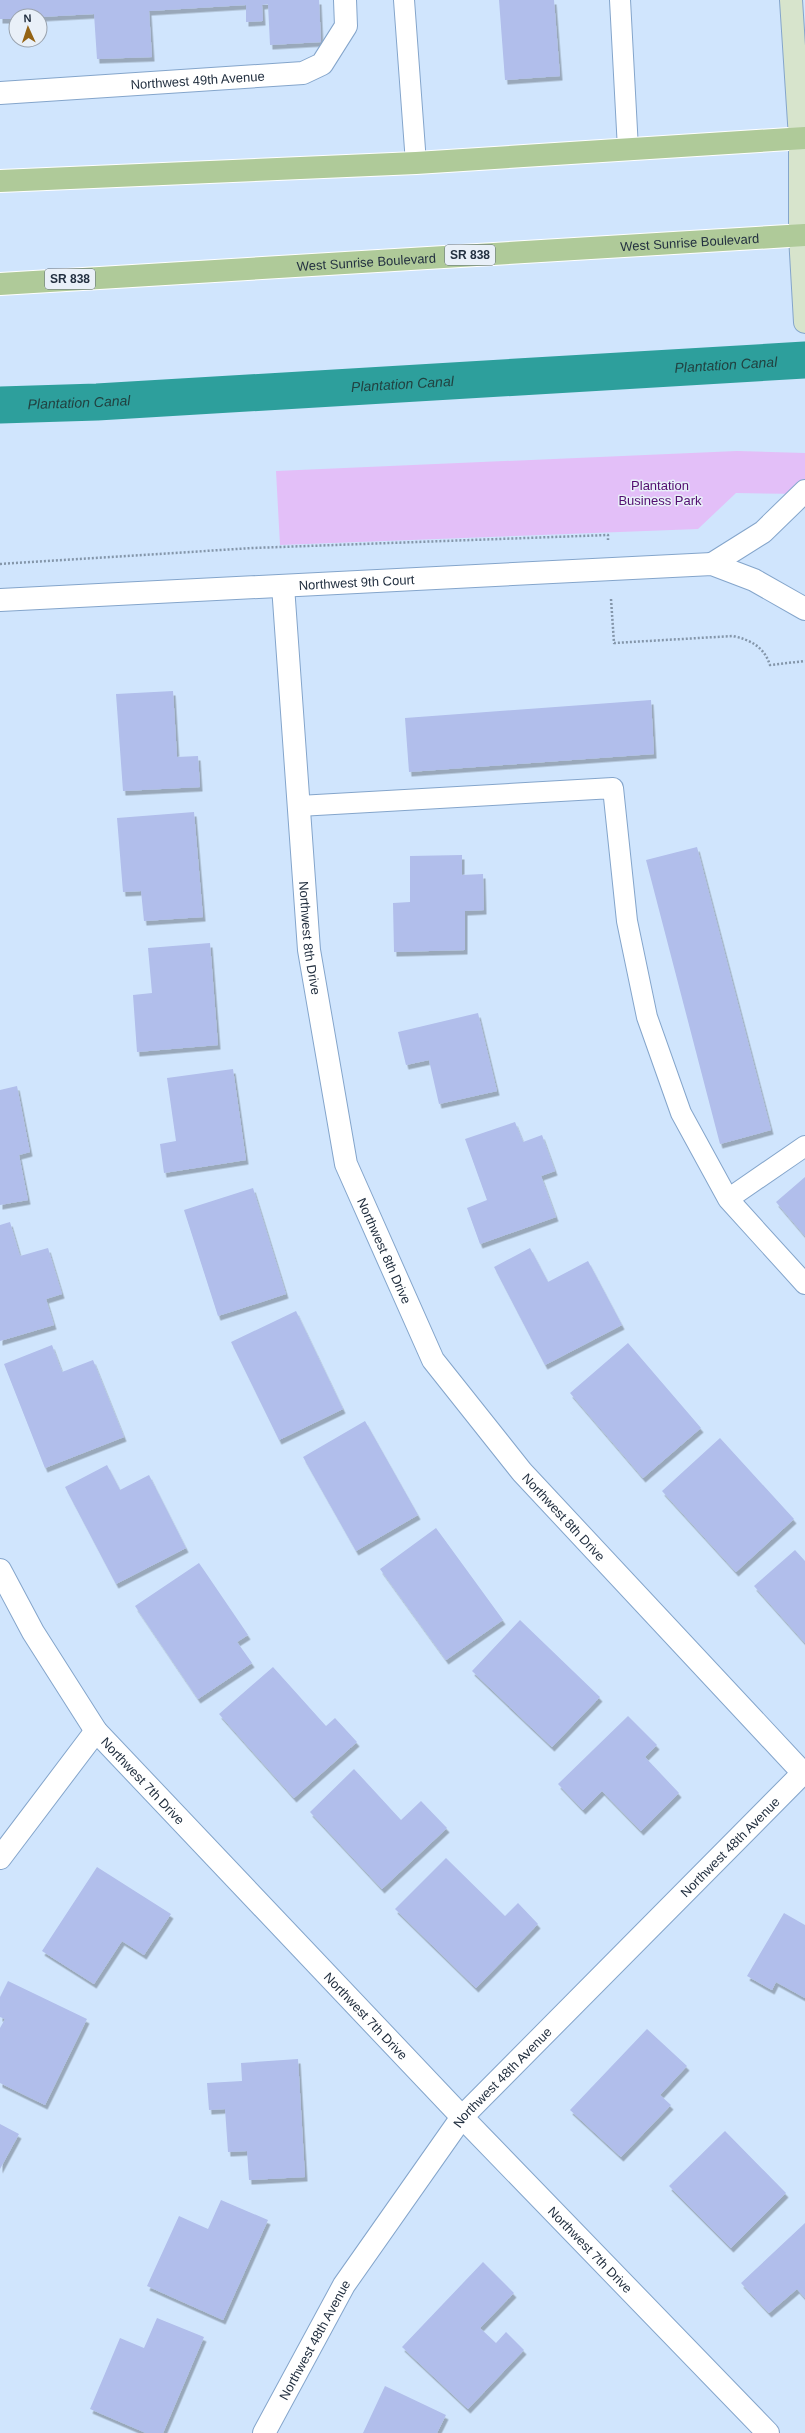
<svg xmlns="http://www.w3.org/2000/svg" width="805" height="2433" viewBox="0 0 805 2433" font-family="Arial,sans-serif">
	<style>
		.green { fill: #e3bff8 }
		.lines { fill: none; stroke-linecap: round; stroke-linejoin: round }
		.canal { stroke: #2d9f9c; stroke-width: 37 }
		.building { fill: #b1beeb; filter: url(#shadow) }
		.lane-casing { stroke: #84a5cb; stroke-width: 22 }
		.street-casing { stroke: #84a5cb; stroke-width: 24 }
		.secondary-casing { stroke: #84a5cb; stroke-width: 24 }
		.primary-casing { stroke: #fff; stroke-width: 24 }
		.path { stroke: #8496aa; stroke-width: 2.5; stroke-dasharray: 2 2; stroke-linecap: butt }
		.lane { stroke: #fff; stroke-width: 20 }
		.street { stroke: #fff; stroke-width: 22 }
		.secondary { stroke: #d7e4cc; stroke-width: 22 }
		.primary { stroke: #afca99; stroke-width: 22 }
		.labels { text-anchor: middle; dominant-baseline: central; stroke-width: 3; stroke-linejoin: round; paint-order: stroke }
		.shield { fill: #e9f0f8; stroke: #5e6a77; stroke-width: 1 }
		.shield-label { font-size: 12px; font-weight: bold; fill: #233040 }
		.street-label { font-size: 13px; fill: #233040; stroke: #e9f0f8 }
		.park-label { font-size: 13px; fill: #530e70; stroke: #e9f0f8 }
		.water-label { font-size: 14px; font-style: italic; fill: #214241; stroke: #e9f0f8 }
	</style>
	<defs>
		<filter id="shadow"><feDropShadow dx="2.5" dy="4.5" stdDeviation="0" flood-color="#0004"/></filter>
	</defs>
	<rect width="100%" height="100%" fill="#d0e5fd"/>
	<path class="green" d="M 737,451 L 805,453 L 805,494 L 736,493 L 698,529 L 280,545 L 276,471 Z"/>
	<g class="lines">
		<path class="canal" id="s1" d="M 0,405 L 97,402 L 805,360"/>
	</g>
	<path class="building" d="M 0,0 L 319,0 L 321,42 L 270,45 L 268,4 L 262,5 L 263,21 L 246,22 L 246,5 L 149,11 L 152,57 L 97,59 L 94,14 L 40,17 L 16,16 L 16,19 L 0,19 Z
		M 499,0 L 554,0 L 560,76 L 505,80 Z
		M 173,691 L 177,757 L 198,756 L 200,787 L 123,791 L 116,694 Z
		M 651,700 L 654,754 L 409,772 L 405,718 Z
		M 194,812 L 203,917 L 144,921 L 141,891 L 123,892 L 117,818 Z
		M 697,847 L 771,1130 L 720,1144 L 646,860 Z
		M 462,855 L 462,875 L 483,874 L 484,910 L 465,911 L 465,950 L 394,952 L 393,903 L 410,902 L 410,856 Z
		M 210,943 L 218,1045 L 137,1052 L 133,995 L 152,993 L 148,948 Z
		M 478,1013 L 497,1091 L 439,1104 L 429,1060 L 406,1065 L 398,1032 Z
		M 233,1069 L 246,1160 L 164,1173 L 160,1144 L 176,1141 L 167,1078 Z
		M 17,1086 L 30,1152 L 19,1155 L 28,1200 L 0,1205 L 0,1090 Z
		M 515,1122 L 523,1142 L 542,1135 L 555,1171 L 541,1176 L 556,1217 L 480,1244 L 467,1208 L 487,1200 L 465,1139 Z
		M 805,1177 L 805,1236 L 776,1202 Z
		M 253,1188 L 286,1294 L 218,1316 L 184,1210 Z
		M 10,1222 L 20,1256 L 48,1248 L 62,1294 L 46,1299 L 54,1325 L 0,1341 L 0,1225 Z
		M 530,1248 L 548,1282 L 588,1261 L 622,1325 L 545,1365 L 494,1267 Z
		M 296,1311 L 343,1409 L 279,1440 L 231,1342 Z
		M 628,1343 L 701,1428 L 643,1478 L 570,1393 Z
		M 52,1345 L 62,1372 L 93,1360 L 124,1437 L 45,1468 L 4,1364 Z
		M 365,1421 L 418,1515 L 356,1551 L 303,1457 Z
		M 720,1438 L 794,1519 L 736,1572 L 662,1491 Z
		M 107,1465 L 120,1490 L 149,1475 L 186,1548 L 116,1584 L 65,1487 Z
		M 436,1528 L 503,1620 L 446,1660 L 380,1569 Z
		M 795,1550 L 805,1561 L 805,1643 L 754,1586 Z
		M 199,1563 L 248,1635 L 237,1642 L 252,1663 L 198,1699 L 135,1606 Z
		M 520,1620 L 600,1697 L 552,1747 L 472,1671 Z
		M 273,1667 L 326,1726 L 335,1718 L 357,1742 L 294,1798 L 219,1714 Z
		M 628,1716 L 657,1745 L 645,1757 L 679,1793 L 641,1831 L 602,1791 L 583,1810 L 558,1784 Z
		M 354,1769 L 401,1820 L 421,1801 L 447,1828 L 382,1889 L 310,1812 Z
		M 446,1858 L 505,1916 L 518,1903 L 538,1924 L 476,1988 L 395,1909 Z
		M 97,1867 L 171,1914 L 144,1955 L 122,1941 L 94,1984 L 42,1951 Z
		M 784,1913 L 805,1925 L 805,1998 L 776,1982 L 772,1990 L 747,1976 Z
		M 8,1981 L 87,2019 L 45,2105 L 0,2083 L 0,2028 L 5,2019 L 0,2017 L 0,1997 Z
		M 647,2029 L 687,2066 L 660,2095 L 671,2105 L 621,2157 L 570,2110 Z
		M 298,2059 L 305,2177 L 249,2180 L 247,2151 L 228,2152 L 225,2109 L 209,2110 L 207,2083 L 242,2081 L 241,2063 Z
		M 0,2124 L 19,2134 L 0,2169 Z
		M 725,2131 L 786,2193 L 731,2248 L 669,2186 Z
		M 221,2200 L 268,2220 L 223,2320 L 147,2286 L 179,2216 L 208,2229 Z
		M 805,2223 L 805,2298 L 797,2289 L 769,2313 L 741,2283 Z
		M 483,2262 L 514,2293 L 480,2328 L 496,2343 L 506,2332 L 524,2350 L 468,2409 L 402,2347 Z
		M 157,2318 L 204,2337 L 163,2433 L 146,2433 L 90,2409 L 120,2338 L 144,2348 Z
		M 385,2386 L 446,2415 L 437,2433 L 363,2433 Z"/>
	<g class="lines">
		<g class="lane-casing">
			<path id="lane" d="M 404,0 L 416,163
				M 620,0 L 628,149
				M 299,806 L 613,788 L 627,921 L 647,1017 L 681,1113 L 728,1199 L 805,1146
				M 728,1199 L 805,1284"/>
		</g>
		<g class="street-casing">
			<g id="street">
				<path id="s2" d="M 0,93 L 303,73 L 322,64 L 346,26 L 345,0"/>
				<path d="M 712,564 L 763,532 L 805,491"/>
				<path id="s3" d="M 283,586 L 309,950 L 346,1164 L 433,1360 L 522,1472 L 805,1775"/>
				<path id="s4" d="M 0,600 L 712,564 L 754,580 L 805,609"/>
				<path id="s5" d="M 0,1570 L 33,1632 L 96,1731 L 462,2117 L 768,2433"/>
				<path d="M 0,1858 L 96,1731"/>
				<path id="s6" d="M 264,2433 L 344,2285 L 462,2117 L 805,1771"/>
			</g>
		</g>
		<g class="secondary-casing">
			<path id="secondary" d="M 791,0 L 800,138 L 800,236 L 805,322"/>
		</g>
		<g class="primary-casing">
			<g id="primary">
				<path d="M 0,181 L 416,163 L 805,138"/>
				<path id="s7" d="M 0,284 L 805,235"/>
			</g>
		</g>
		<path class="path" d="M 0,564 L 253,548 L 608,535 L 608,540
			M 611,599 L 614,643 L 733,636 C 751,640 764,647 770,665 L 805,661"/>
		<use href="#lane" class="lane"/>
		<use href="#street" class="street"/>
		<use href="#secondary" class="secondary"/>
		<use href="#primary" class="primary"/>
	</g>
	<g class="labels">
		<g class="shield">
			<rect x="445" y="245" width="50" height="20" rx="3"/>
			<rect x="45" y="269" width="50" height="20" rx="3"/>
		</g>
		<g class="shield-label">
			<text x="470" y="255">SR 838</text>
			<text x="70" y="279">SR 838</text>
		</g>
		<g class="street-label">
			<text stroke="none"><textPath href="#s2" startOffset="198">Northwest 49th Avenue</textPath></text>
			<text stroke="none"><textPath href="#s7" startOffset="691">West Sunrise Boulevard</textPath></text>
			<text stroke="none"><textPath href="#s7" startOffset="367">West Sunrise Boulevard</textPath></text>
			<text stroke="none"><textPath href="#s4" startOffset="357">Northwest 9th Court</textPath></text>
			<text stroke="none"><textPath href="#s3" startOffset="353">Northwest 8th Drive</textPath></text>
			<text stroke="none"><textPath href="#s3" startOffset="677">Northwest 8th Drive</textPath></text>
			<text stroke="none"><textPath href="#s3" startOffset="1001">Northwest 8th Drive</textPath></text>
			<text stroke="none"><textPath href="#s5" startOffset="256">Northwest 7th Drive</textPath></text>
			<text stroke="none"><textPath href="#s6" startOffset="754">Northwest 48th Avenue</textPath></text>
			<text stroke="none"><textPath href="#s5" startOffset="580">Northwest 7th Drive</textPath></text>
			<text stroke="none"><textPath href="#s6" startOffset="430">Northwest 48th Avenue</textPath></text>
			<text stroke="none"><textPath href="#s5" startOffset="904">Northwest 7th Drive</textPath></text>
			<text stroke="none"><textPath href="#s6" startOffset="106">Northwest 48th Avenue</textPath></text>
		</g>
		<g class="park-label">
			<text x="660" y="485">Plantation<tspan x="660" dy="15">Business Park</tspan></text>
		</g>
		<g class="water-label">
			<text stroke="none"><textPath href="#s1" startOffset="727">Plantation Canal</textPath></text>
			<text stroke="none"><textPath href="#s1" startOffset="403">Plantation Canal</textPath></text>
			<text stroke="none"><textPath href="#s1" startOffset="79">Plantation Canal</textPath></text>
		</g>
	</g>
	<g transform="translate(28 28) rotate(357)"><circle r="19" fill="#e9f0f8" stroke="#9aa3ae"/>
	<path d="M0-3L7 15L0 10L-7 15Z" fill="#946314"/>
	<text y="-6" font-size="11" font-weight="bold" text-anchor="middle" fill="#233040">N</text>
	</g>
</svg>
